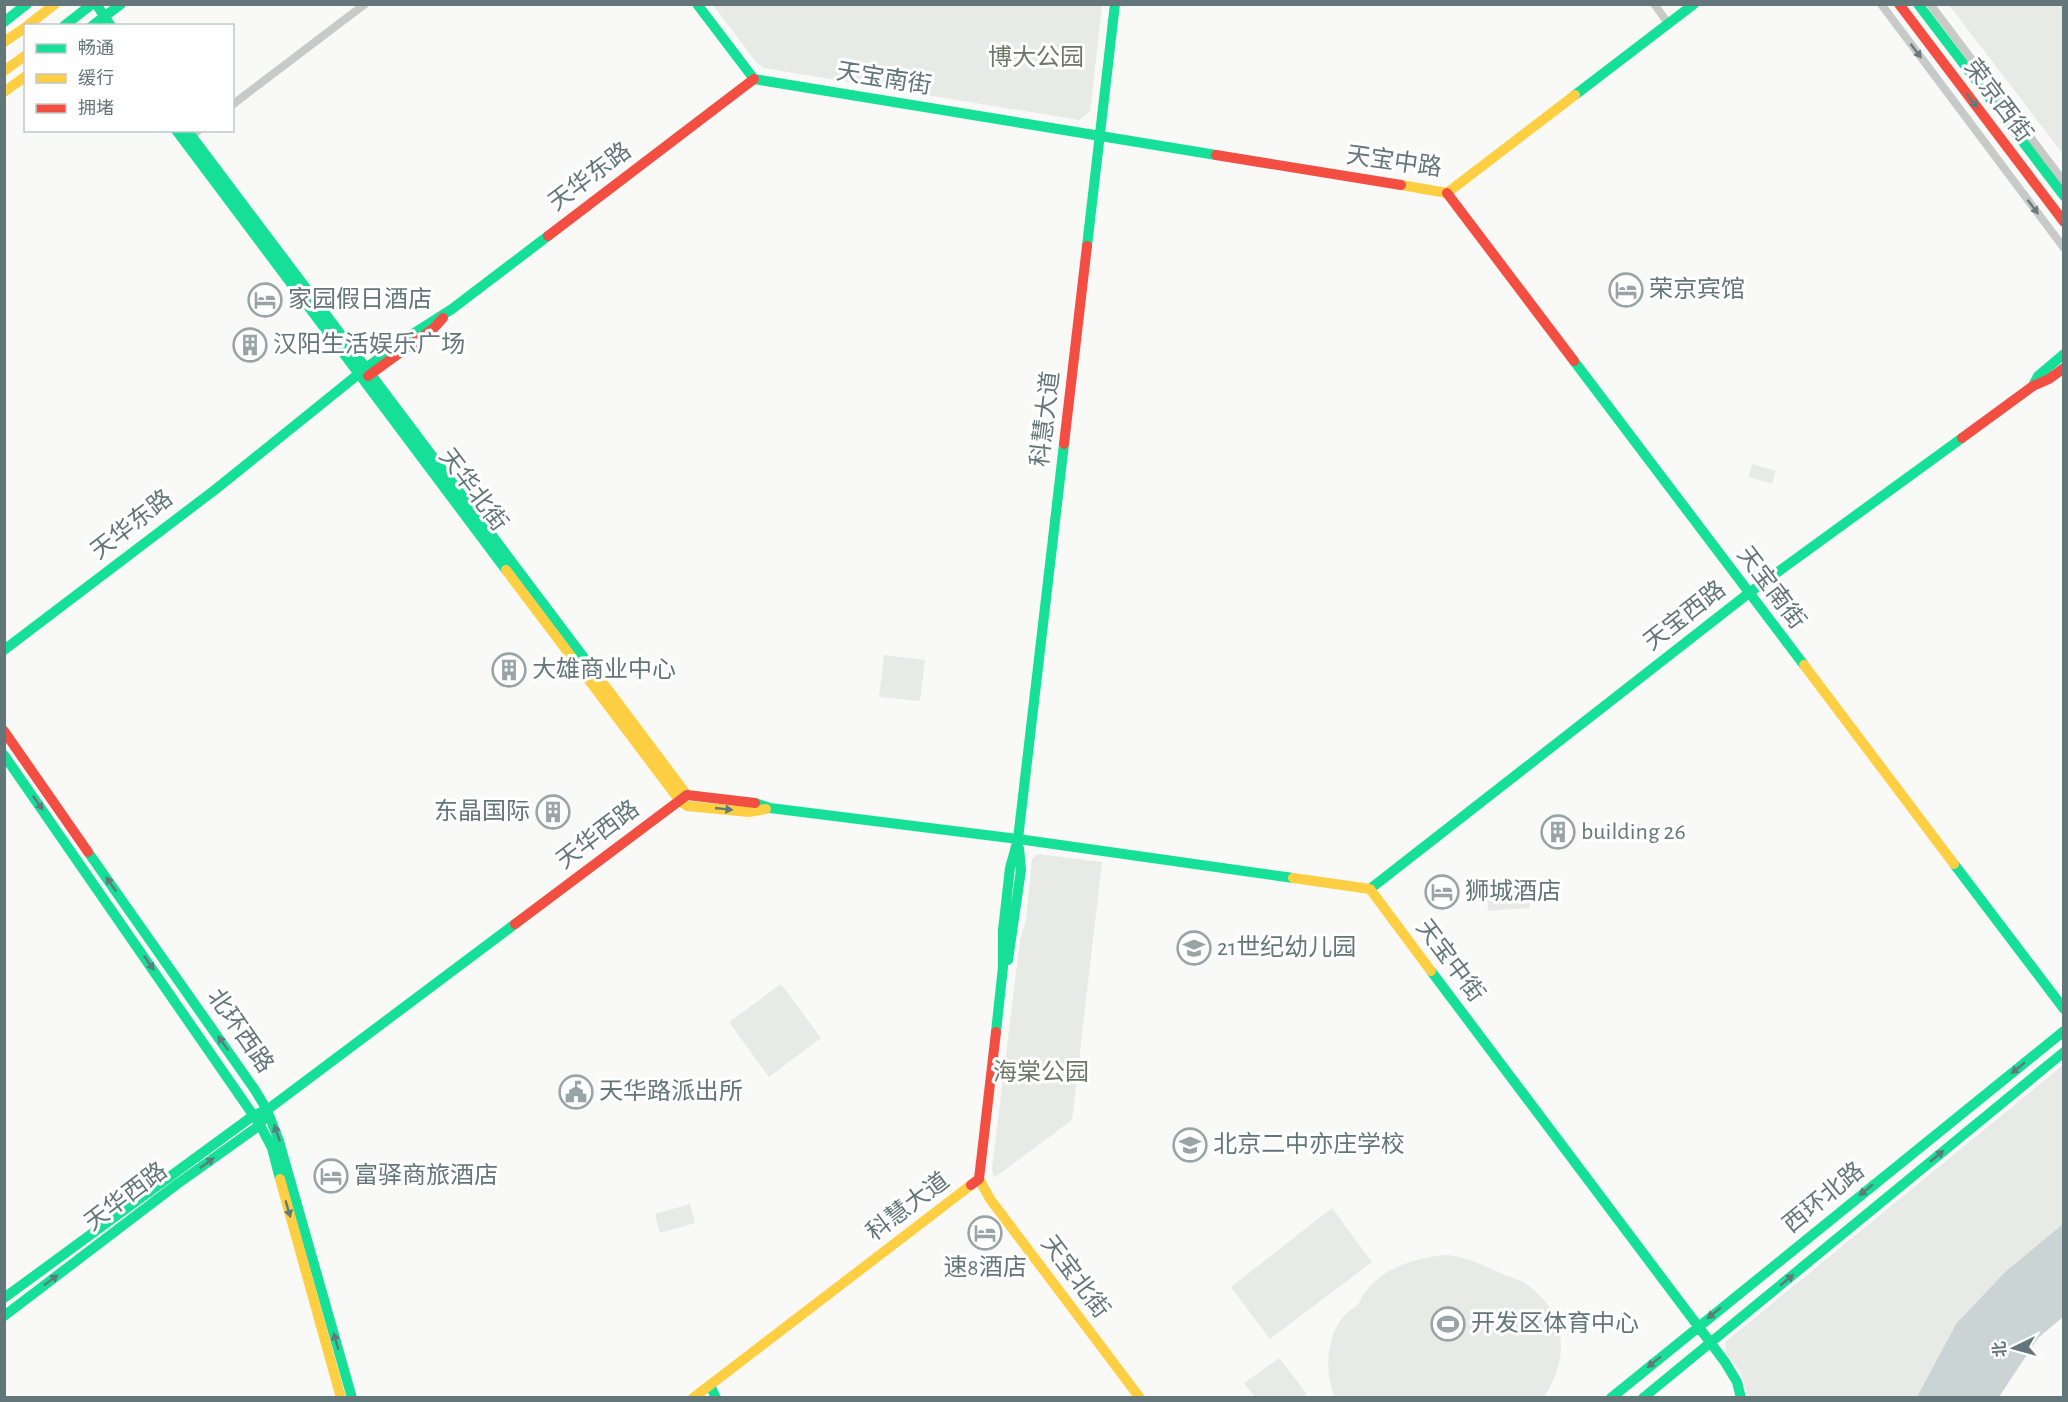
<svg xmlns="http://www.w3.org/2000/svg" width="2068" height="1402" viewBox="0 0 2068 1402" font-family="'Alegreya Sans','Noto Sans SC',sans-serif">
	<style>
		.green { fill: #e8eae6 }
		.water { fill: #cad4d4 }
		.lines { fill: none; stroke-linecap: round; stroke-linejoin: round }
		.street { stroke: #c8c9c9; stroke-width: 8 }
		.fast { stroke: #16e098; stroke-width: 10 }
		.slow { stroke: #ffcf43; stroke-width: 10 }
		.jam { stroke: #f24e42; stroke-width: 10 }
		.oneway { fill: #687a7d }
		.oneway2 { fill: #5f7b7b }
		.labels { text-anchor: middle; dominant-baseline: central; stroke-width: 6; stroke-linejoin: round; paint-order: stroke }
		.park-label { font-size: 24px; fill: #6e7866; stroke: #fff }
		.street-label { font-size: 24px; fill: #637679; stroke: #fff }
		.poi-label { font-size: 24px; fill: #637679; stroke: #fff; text-anchor: start }
	</style>
	<rect width="100%" height="100%" fill="#f9f9f8"/>
	<path class="green" d="M 713,5 L 1102,5 L 1090,112 L 1079,120 L 764,68 L 757,63 Z
		M 1949,5 L 2063,5 L 2063,154 Z
		M 1752,464 L 1776,471 L 1772,484 L 1749,477 Z
		M 884,655 L 925,660 L 920,701 L 879,697 Z
		M 1038,854 L 1102,862 L 1072,1120 L 994,1178 L 992,1169 L 1020,940 L 1026,920 L 1032,859 Z
		M 1529,888 L 1530,908 L 1488,911 L 1487,891 Z
		M 781,984 L 821,1038 L 769,1077 L 729,1022 Z
		M 2063,1065 L 2063,1224 L 2006,1271 L 1956,1324 L 1917,1397 L 1748,1397 L 1741,1372 L 1726,1353 L 1725,1342 Z
		M 690,1204 L 695,1223 L 660,1233 L 655,1214 Z
		M 1332,1208 L 1372,1262 L 1270,1339 L 1231,1287 Z
		M 1448,1255 C 1470,1258 1480,1264 1500,1273 C 1507,1276 1515,1278 1521,1281 C 1566,1308 1572,1356 1544,1397 L 1334,1397 C 1325,1371 1325,1337 1345,1315 C 1349,1310 1356,1308 1359,1303 C 1361,1301 1361,1297 1363,1295 C 1382,1267 1417,1257 1448,1255 Z
		M 1279,1358 L 1307,1394 L 1302,1397 L 1255,1397 L 1244,1383 Z"/>
	<path class="water" d="M 2063,1224 L 2063,1317 L 2038,1338 L 1999,1397 L 1917,1397 L 1956,1324 L 2006,1271 Z"/>
	<g class="lines">
		<path class="street" d="M 1654,4 L 1668,23
			M 1881,4 L 2064,248
			M 1930,4 L 2064,182
			M 232,105 L 365,4
			M 191,137 L 199,130"/>
		<path class="fast" d="M 96,4 L 111,26
			M 697,4 L 754,79 L 1216,155
			M 1918,4 L 2064,196
			M 4,22 L 27,4
			M 64,26 L 92,4
			M 92,26 L 121,4
			M 1575,95 L 1694,4
			M 176,130 L 506,570
			M 187,130 L 600,679
			M 1087,246 L 1115,4
			M 1574,361 L 1804,665
			M 2033,386 L 2038,376 L 2064,354
			M 4,650 L 216,489 L 366,368 L 408,337 L 452,309 L 548,236
			M 4,755 L 260,1125 L 272,1148 L 280,1179
			M 755,803 L 770,808 L 1018,839 L 1293,878
			M 88,852 L 255,1090 L 267,1110 L 279,1141 L 352,1398
			M 1954,864 L 2064,1009
			M 1370,889 L 1749,593 L 1962,438
			M 1008,960 L 1021,870 L 1019,848
			M 1431,971 L 1725,1362 L 1737,1382 L 1741,1398
			M 996,1032 L 1003,967 L 1003,930 L 1010,868 L 1018,839 L 1064,444
			M 4,1298 L 254,1115 L 267,1110 L 515,924
			M 4,1316 L 176,1185 L 260,1125 L 262,1121
			M 710,1385 L 716,1398
			M 1611,1398 L 2064,1031
			M 1643,1398 L 2064,1052"/>
		<path class="slow" d="M 27,26 L 55,4
			M 4,42 L 26,27
			M 4,71 L 26,55
			M 4,92 L 26,76
			M 1401,185 L 1447,193 L 1575,95
			M 506,570 L 680,801 L 687,806 L 749,812 L 766,809
			M 1804,665 L 1954,864
			M 600,679 L 687,795
			M 1293,878 L 1370,889 L 1431,971
			M 280,1179 L 341,1398
			M 979,1179 L 990,1199 L 1140,1398
			M 693,1398 L 971,1185"/>
		<path class="jam" d="M 1899,4 L 2064,222
			M 1216,155 L 1401,185
			M 1447,193 L 1574,361
			M 548,236 L 754,79
			M 368,376 L 434,328 L 443,318
			M 1962,438 L 2033,386 L 2049,379 L 2064,368
			M 1064,444 L 1087,246
			M 4,731 L 88,852
			M 515,924 L 687,795 L 755,803
			M 971,1185 L 979,1179 L 996,1032"/>
	</g>
	<defs><path id="oneway-solid" d="M-6-.8H1V-3.2L6.5 0L1 3.2V.8H-6Z" transform="scale(1.5)"/></defs>
	<g class="oneway">
		<use href="#oneway-solid" transform="translate(1916 51) rotate(53)"/>
		<use href="#oneway-solid" transform="translate(2033 207) rotate(53)"/>
	</g>
	<g class="oneway2">
		<use href="#oneway-solid" transform="translate(1972 101) rotate(53)"/>
		<use href="#oneway-solid" transform="translate(38 803) rotate(55)"/>
		<use href="#oneway-solid" transform="translate(724 809) rotate(6)"/>
		<use href="#oneway-solid" transform="translate(111 884) rotate(-125)"/>
		<use href="#oneway-solid" transform="translate(149 963) rotate(55)"/>
		<use href="#oneway-solid" transform="translate(223 1043) rotate(-125)"/>
		<use href="#oneway-solid" transform="translate(2018 1068) rotate(141)"/>
		<use href="#oneway-solid" transform="translate(277 1133) rotate(-109)"/>
		<use href="#oneway-solid" transform="translate(1937 1156) rotate(-40)"/>
		<use href="#oneway-solid" transform="translate(207 1163) rotate(-36)"/>
		<use href="#oneway-solid" transform="translate(1866 1190) rotate(141)"/>
		<use href="#oneway-solid" transform="translate(288 1209) rotate(74)"/>
		<use href="#oneway-solid" transform="translate(51 1280) rotate(-37)"/>
		<use href="#oneway-solid" transform="translate(1787 1280) rotate(-40)"/>
		<use href="#oneway-solid" transform="translate(1714 1313) rotate(141)"/>
		<use href="#oneway-solid" transform="translate(336 1341) rotate(-106)"/>
		<use href="#oneway-solid" transform="translate(1654 1362) rotate(141)"/>
	</g>
	<defs>
		<g id="hotel-ring" transform="scale(1.725)"><circle r="9.5" fill="#fff" stroke="#98a4a5" stroke-width="1.5"/><path d="M-6-4.5h1.5V1H6V5H4.5V3h-9V5H-6ZM-4 0a1.8 1.8 0 1 1 3.6 0ZM.5 0V-2.5h3Q6-2.5 6 0Z" fill="#98a4a5"/></g>
		<g id="building-ring" transform="scale(1.725)"><circle r="9.5" fill="#fff" stroke="#98a4a5" stroke-width="1.5"/><path d="M-4-6H4V6H1V3H-1V6H-4ZM-2.5-4.3h1.7v1.8h-1.7ZM.8-4.3h1.7v1.8H.8ZM-2.5-1h1.7V.8h-1.7ZM.8-1h1.7V.8H.8Z" fill="#98a4a5"/></g>
		<g id="school-ring" transform="scale(1.725)"><circle r="9.5" fill="#fff" stroke="#98a4a5" stroke-width="1.5"/><path d="M0-5L7-2L0 1L-7-2ZM-4 1L0 2.5L4 1V4Q0 6-4 4Z" fill="#98a4a5"/></g>
		<g id="civic-ring" transform="scale(1.725)"><circle r="9.5" fill="#fff" stroke="#98a4a5" stroke-width="1.5"/><path d="M-.6-6.5H3V-4.5H.6V-3L4-1V1h2V6H-6V1h2V-1L-.6-3ZM-1.2 2.5V6h2.4V2.5Z" fill="#98a4a5"/></g>
		<g id="stadium-ring" transform="scale(1.725)"><circle r="9.5" fill="#fff" stroke="#98a4a5" stroke-width="1.5"/><path d="M0-5a6.5 5 0 1 0 0 10a6.5 5 0 1 0 0-10ZM-3.5-1.8h7v3.6h-7Z" fill="#98a4a5"/></g>
	</defs>
	<g fill-rule="evenodd">
		<use href="#hotel-ring" x="1626" y="290"/>
		<use href="#hotel-ring" x="265" y="300"/>
		<use href="#building-ring" x="250" y="345"/>
		<use href="#building-ring" x="509" y="670"/>
		<use href="#building-ring" x="553" y="812"/>
		<use href="#building-ring" x="1558" y="832"/>
		<use href="#hotel-ring" x="1442" y="892"/>
		<use href="#school-ring" x="1194" y="948"/>
		<use href="#civic-ring" x="576" y="1092"/>
		<use href="#school-ring" x="1190" y="1145"/>
		<use href="#hotel-ring" x="331" y="1176"/>
		<use href="#hotel-ring" x="985" y="1233"/>
		<use href="#stadium-ring" x="1448" y="1324"/>
	</g>
	<g class="labels">
		<g class="park-label">
			<text x="1036" y="58">博大公园</text>
			<text x="1041" y="1073">海棠公园</text>
		</g>
		<g class="street-label">
			<text transform="translate(884 79) rotate(9)">天宝南街</text>
			<text transform="translate(1998 101) rotate(53)">荣京西街</text>
			<text transform="translate(1394 162) rotate(8)">天宝中路</text>
			<text transform="translate(590 177) rotate(-37)">天华东路</text>
			<text transform="translate(1046 419) rotate(-83)">科慧大道</text>
			<text transform="translate(473 490) rotate(53)">天华北街</text>
			<text transform="translate(132 525) rotate(-38)">天华东路</text>
			<text transform="translate(1771 588) rotate(53)">天宝南街</text>
			<text transform="translate(1685 616) rotate(-38)">天宝西路</text>
			<text transform="translate(598 835) rotate(-37)">天华西路</text>
			<text transform="translate(1450 961) rotate(53)">天宝中街</text>
			<text transform="translate(240 1031) rotate(55)">北环西路</text>
			<text transform="translate(126 1197) rotate(-37)">天华西路</text>
			<text transform="translate(1824 1198) rotate(-39)">西环北路</text>
			<text transform="translate(908 1207) rotate(-37)">科慧大道</text>
			<text transform="translate(1075 1277) rotate(53)">天宝北街</text>
		</g>
		<g class="poi-label">
			<text x="1649" y="290">荣京宾馆</text>
			<text x="288" y="300">家园假日酒店</text>
			<text x="273" y="345">汉阳生活娱乐广场</text>
			<text x="532" y="670">大雄商业中心</text>
			<text x="530" y="812" text-anchor="end">东晶国际</text>
			<text x="1581" y="832">building 26</text>
			<text x="1465" y="892">狮城酒店</text>
			<text x="1217" y="948">21世纪幼儿园</text>
			<text x="599" y="1092">天华路派出所</text>
			<text x="1213" y="1145">北京二中亦庄学校</text>
			<text x="354" y="1176">富驿商旅酒店</text>
			<text x="985" y="1268" text-anchor="middle">速8酒店</text>
			<text x="1471" y="1324">开发区体育中心</text>
		</g>
	</g>
	<rect width="2068" height="1402" fill="none" stroke="#637679" stroke-width="12"/>
	<rect x="24" y="24" width="210" height="108" fill="#ffffff" stroke="#c1c8c9" stroke-width="1.5"/>
	<rect x="36" y="44" width="30" height="9" fill="#16e098" stroke="#c1c8c9" stroke-width="1.5"/>
	<text x="78" y="54" font-size="18" fill="#637679">畅通</text>
	<rect x="36" y="74" width="30" height="9" fill="#ffcf43" stroke="#c1c8c9" stroke-width="1.5"/>
	<text x="78" y="84" font-size="18" fill="#637679">缓行</text>
	<rect x="36" y="104" width="30" height="9" fill="#f24e42" stroke="#c1c8c9" stroke-width="1.5"/>
	<text x="78" y="114" font-size="18" fill="#637679">拥堵</text>
	<g transform="translate(2014 1348) rotate(265)" stroke="#ffffff" stroke-width="4.5" paint-order="stroke">
	<path d="M0-4.5L10 22L0 15L-10 22Z" fill="#637679"/>
	<text y="-9" font-size="16" font-weight="bold" text-anchor="middle" fill="#637679">北</text>
	</g>
</svg>
